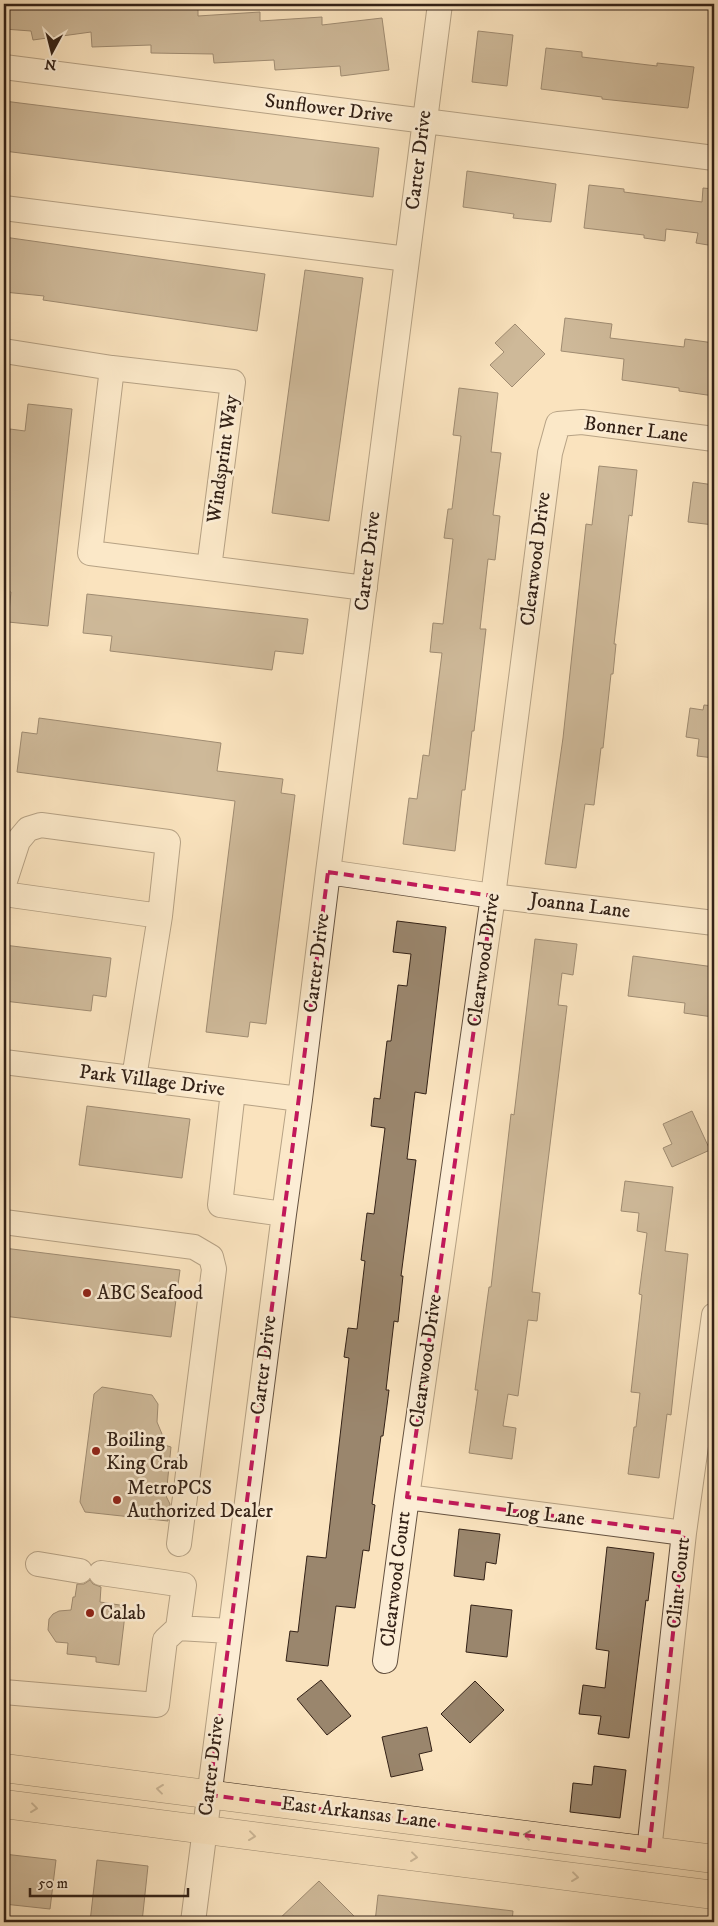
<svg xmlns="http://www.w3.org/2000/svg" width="718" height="1926" viewBox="0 0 718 1926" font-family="'IM FELL DW Pica',serif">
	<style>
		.building { fill: #9a866d; stroke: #332116 }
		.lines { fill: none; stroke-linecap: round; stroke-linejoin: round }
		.minor-casing { stroke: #655240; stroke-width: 26 }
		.major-casing { stroke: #332116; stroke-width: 29 }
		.minor { stroke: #fcedd5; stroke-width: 24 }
		.major { stroke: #fae3be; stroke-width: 28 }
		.oneway { stroke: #96826a }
		.marked { fill: none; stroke: #c2185b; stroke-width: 4; stroke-dasharray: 10 6; stroke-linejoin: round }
		.poi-dot { fill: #8f2418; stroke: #fcedd5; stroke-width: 2 }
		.labels { text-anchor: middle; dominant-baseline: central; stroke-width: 5; stroke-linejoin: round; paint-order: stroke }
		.street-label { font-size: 20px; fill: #332116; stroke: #fcedd5 }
		.poi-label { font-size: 20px; fill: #332116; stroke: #fcedd5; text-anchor: start }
	</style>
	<rect width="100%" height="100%" fill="#fae3be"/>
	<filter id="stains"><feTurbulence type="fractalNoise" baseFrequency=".004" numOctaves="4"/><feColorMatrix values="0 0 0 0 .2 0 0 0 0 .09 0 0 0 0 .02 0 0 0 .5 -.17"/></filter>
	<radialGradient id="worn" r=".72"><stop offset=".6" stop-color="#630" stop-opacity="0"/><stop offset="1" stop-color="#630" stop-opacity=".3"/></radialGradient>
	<path class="building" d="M 4,4 L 138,4 L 138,6 L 198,7 L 198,16 L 260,12 L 260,21 L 322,17 L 322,25 L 382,18 L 389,70 L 341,76 L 340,66 L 275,70 L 274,60 L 214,63 L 213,54 L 151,53 L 151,45 L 92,47 L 91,32 L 33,40 L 31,31 L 4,29 Z
		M 478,31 L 513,35 L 507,86 L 472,82 Z
		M 546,48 L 582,52 L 582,57 L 657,66 L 657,63 L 694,67 L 688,108 L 602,99 L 602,97 L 541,89 Z
		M 4,101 L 379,148 L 373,197 L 4,151 Z
		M 467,171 L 556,184 L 551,222 L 513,218 L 514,214 L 463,207 Z
		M 589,185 L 624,189 L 624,192 L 702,202 L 703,188 L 714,189 L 714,246 L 696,243 L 698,233 L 666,229 L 665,241 L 644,238 L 644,235 L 584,228 Z
		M 4,237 L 265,274 L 257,331 L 43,300 L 44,296 L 4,292 Z
		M 305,270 L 363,278 L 329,521 L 272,513 Z
		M 565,318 L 612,324 L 610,338 L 684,347 L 685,339 L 714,343 L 714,396 L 679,391 L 679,388 L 622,380 L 624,359 L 561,351 Z
		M 515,324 L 545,354 L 512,387 L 490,365 L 504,352 L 495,343 Z
		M 459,388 L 498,393 L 491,452 L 501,453 L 493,515 L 500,516 L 495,560 L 488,559 L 480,629 L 486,629 L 474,731 L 472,731 L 465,790 L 462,790 L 455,851 L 403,844 L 409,798 L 417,799 L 423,755 L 429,756 L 442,653 L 430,652 L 433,623 L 443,624 L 453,539 L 444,538 L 448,509 L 452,509 L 461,436 L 453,435 Z
		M 28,404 L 72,409 L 48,626 L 8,622 L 11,592 L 4,591 L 4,486 L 10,429 L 25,431 Z
		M 599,466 L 637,470 L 632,516 L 629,515 L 614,644 L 616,644 L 613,674 L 611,674 L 603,748 L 601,748 L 594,805 L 585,804 L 576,868 L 545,864 L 563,738 L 586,524 L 592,525 Z
		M 693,482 L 714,485 L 714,525 L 688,522 Z
		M 87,594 L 308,619 L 303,654 L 275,651 L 272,670 L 110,651 L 112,636 L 83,633 Z
		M 704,705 L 714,706 L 714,758 L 697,756 L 699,739 L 686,737 L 690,708 L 703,710 Z
		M 39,718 L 221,743 L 217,771 L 283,779 L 281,793 L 295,795 L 266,1024 L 250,1022 L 248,1037 L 206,1032 L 235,801 L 17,772 L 22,732 L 37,734 Z
		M 397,921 L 446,927 L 426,1094 L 415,1092 L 407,1159 L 416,1160 L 401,1276 L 403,1276 L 398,1322 L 394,1321 L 386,1390 L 389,1390 L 383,1436 L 381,1436 L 372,1504 L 375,1505 L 369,1551 L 363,1550 L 355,1608 L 336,1606 L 328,1666 L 286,1661 L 290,1631 L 298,1632 L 307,1556 L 326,1558 L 349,1358 L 344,1357 L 348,1328 L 357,1329 L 365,1261 L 361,1260 L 367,1213 L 374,1214 L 385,1128 L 371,1126 L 374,1098 L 380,1099 L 387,1041 L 391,1041 L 398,985 L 407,986 L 411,954 L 393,952 Z
		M 535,939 L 577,944 L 573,975 L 562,973 L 558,1005 L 567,1006 L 532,1292 L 540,1293 L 537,1321 L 528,1320 L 518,1396 L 508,1394 L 503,1426 L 516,1428 L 512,1459 L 469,1453 L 478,1390 L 475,1390 L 489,1287 L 491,1287 L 511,1114 L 514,1115 Z
		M 4,945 L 111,958 L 106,997 L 93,995 L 91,1011 L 4,1001 Z
		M 633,956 L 714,967 L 713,1017 L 684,1013 L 685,1003 L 628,996 Z
		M 87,1106 L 190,1119 L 182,1178 L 79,1165 Z
		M 692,1111 L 710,1150 L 672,1167 L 663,1148 L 672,1144 L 663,1124 Z
		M 625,1181 L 673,1187 L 665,1251 L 688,1254 L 671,1415 L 667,1414 L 659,1478 L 628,1474 L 634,1427 L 636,1427 L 640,1393 L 631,1392 L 642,1295 L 639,1294 L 647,1233 L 637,1231 L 639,1213 L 621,1211 Z
		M 4,1248 L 180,1270 L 171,1337 L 4,1316 Z
		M 102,1387 L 152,1395 L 158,1404 L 157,1422 L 162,1434 L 161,1444 L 171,1447 L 166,1496 L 170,1504 L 168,1521 L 85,1512 L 80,1502 L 94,1394 Z
		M 459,1529 L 500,1534 L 496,1564 L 486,1562 L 484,1580 L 454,1576 Z
		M 607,1547 L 654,1553 L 648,1601 L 646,1600 L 629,1738 L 598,1734 L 601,1716 L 579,1714 L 583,1685 L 605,1688 L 609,1651 L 596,1649 Z
		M 90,1580 L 93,1584 L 101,1587 L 100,1602 L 126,1606 L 119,1665 L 96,1662 L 96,1657 L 67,1654 L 68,1643 L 56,1642 L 48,1630 L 49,1619 L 53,1614 L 59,1611 L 71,1610 L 73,1597 L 75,1597 L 77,1584 L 84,1584 Z
		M 471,1605 L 512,1610 L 507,1657 L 466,1652 Z
		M 321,1680 L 351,1716 L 327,1735 L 297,1699 Z
		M 475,1681 L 504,1710 L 470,1743 L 441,1714 Z
		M 427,1727 L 432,1751 L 419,1754 L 423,1770 L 391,1777 L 382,1737 Z
		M 594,1766 L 626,1770 L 620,1818 L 570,1812 L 573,1783 L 592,1785 Z
		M 4,1854 L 56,1860 L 50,1909 L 4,1904 Z
		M 97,1860 L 148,1866 L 142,1922 L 90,1922 Z
		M 319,1881 L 360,1922 L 276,1922 Z
		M 378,1895 L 513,1911 L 512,1922 L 375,1922 Z"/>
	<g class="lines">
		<g class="minor-casing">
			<path id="minor" d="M 4,67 L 714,158
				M 4,208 L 407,259
				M 4,351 L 112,368 L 90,553 L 365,588
				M 112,368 L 233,382 L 209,568
				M 328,872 L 493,896 L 714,923
				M 4,884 L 18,841 L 28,829 L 41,825 L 168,842 L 160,916 L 134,1078
				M 4,894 L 160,916
				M 4,1062 L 300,1099
				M 233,1091 L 220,1205 L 284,1214
				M 4,1222 L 194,1247 L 211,1257 L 214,1269 L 179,1544
				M 407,1497 L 684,1533
				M 38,1564 L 80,1571
				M 101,1573 L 184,1585 L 178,1628
				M 385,1661 L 407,1497 L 493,896 L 550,453 L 558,424 L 582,422 L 714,439
				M 4,1692 L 157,1705 L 165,1640 L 178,1628 L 230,1631
				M 649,1851 L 684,1533 L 714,1315
				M 193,1922 L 284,1214 L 300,1099 L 328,872 L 440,4"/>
		</g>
		<g class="major-casing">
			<path id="major" d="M 4,1768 L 714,1859
				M 4,1804 L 714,1895"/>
		</g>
		<use href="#minor" class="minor"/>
		<use href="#major" class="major"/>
	</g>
	<defs><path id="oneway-chevron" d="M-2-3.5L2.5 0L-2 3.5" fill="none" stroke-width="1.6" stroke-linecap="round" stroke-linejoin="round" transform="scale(1.25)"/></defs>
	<g class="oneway">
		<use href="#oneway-chevron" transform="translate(160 1789) rotate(-173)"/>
		<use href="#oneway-chevron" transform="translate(34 1808) rotate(7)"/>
		<use href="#oneway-chevron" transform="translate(527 1835) rotate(-172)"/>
		<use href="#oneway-chevron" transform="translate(252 1836) rotate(7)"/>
		<use href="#oneway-chevron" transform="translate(414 1857) rotate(7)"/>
		<use href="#oneway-chevron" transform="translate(575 1877) rotate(7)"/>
	</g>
	<path d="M0 0H718V1926H0ZM 328,872 L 493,896 L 407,1497 L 684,1533 L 649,1851 L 209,1795 Z" fill="#fae3be" fill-opacity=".55" fill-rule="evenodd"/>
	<path class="marked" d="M 328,872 L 493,896 L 407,1497 L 684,1533 L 649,1851 L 209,1795 Z"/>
	<g class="poi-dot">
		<circle cx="87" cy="1293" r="5"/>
		<circle cx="96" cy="1451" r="5"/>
		<circle cx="117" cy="1500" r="5"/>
		<circle cx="90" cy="1613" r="5"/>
	</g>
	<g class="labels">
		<g class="street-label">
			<text transform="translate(329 109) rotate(7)">Sunflower Drive</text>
			<text transform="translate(419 160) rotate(-83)">Carter Drive</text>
			<text transform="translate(636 430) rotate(7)">Bonner Lane</text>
			<text transform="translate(223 459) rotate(-82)">Windsprint Way</text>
			<text transform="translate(536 559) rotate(-83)">Clearwood Drive</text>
			<text transform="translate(368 561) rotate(-83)">Carter Drive</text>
			<text transform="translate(580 906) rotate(7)">Joanna Lane</text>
			<text transform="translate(484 960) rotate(-82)">Clearwood Drive</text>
			<text transform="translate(317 963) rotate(-83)">Carter Drive</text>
			<text transform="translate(152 1081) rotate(7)">Park Village Drive</text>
			<text transform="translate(426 1361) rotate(-82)">Clearwood Drive</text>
			<text transform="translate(264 1365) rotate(-83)">Carter Drive</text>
			<text transform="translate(545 1515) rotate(7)">Log Lane</text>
			<text transform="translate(396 1579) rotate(-83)">Clearwood Court</text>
			<text transform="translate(679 1583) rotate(-84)">Clint Court</text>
			<text transform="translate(212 1766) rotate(-83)">Carter Drive</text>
			<text transform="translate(359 1813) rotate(7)">East Arkansas Lane</text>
		</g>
		<g class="poi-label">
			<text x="97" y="1293">ABC Seafood</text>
			<text x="106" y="1440">Boiling<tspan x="106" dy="23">King Crab</tspan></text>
			<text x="127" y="1488">MetroPCS<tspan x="127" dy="23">Authorized Dealer</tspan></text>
			<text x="100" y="1613">Calab</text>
		</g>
	</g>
	<rect width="718" height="1926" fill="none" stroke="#fae3be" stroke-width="20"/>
	<rect x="5" y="5" width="708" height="1916" fill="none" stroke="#332116" stroke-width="2.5"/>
	<rect x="10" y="10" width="698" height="1906" fill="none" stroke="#332116"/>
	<g transform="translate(52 52) rotate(187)" stroke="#fcedd5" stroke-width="4" paint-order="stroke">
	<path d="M0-4L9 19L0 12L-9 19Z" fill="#332116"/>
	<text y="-8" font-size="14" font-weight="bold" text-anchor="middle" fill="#332116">N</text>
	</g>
	<path d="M30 1888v8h158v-8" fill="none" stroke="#332116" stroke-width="2.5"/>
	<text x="38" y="1888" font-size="15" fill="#332116" stroke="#fcedd5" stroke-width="4" paint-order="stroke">50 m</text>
	<rect width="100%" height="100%" filter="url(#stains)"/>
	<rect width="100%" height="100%" fill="url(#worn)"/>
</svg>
